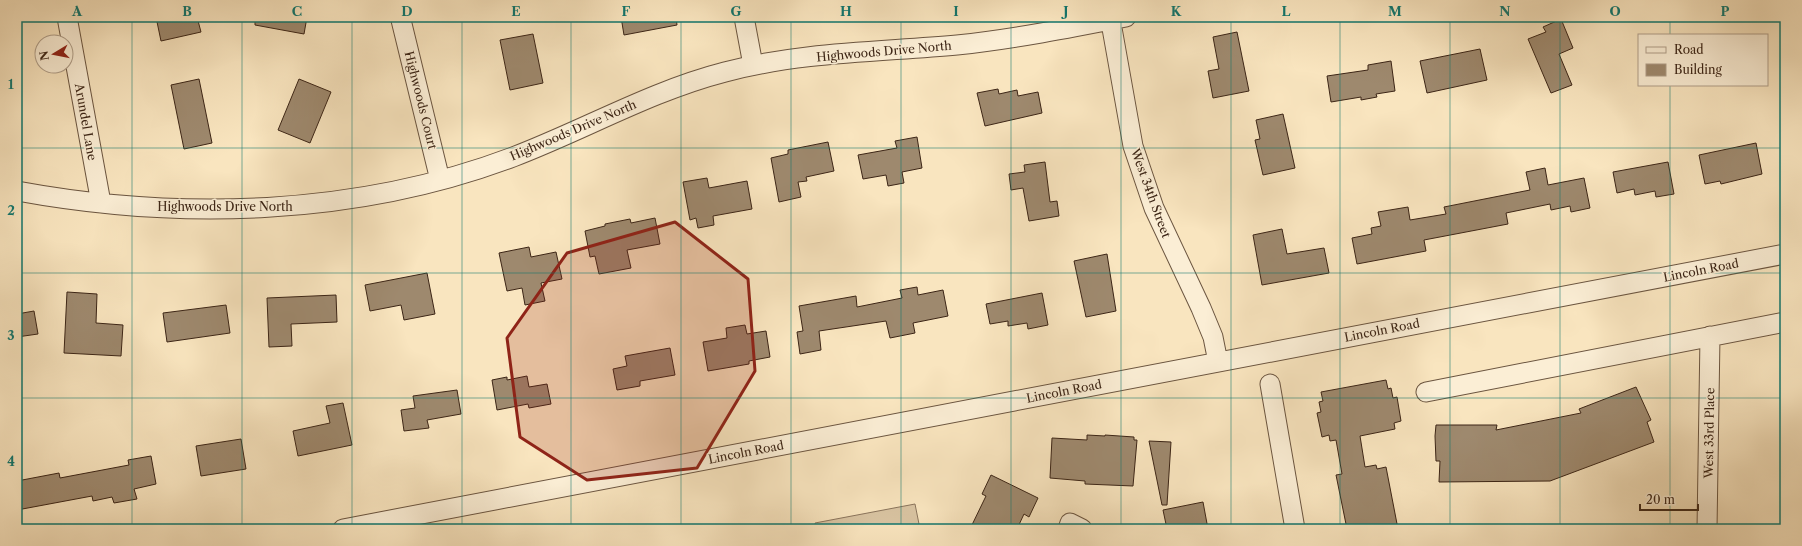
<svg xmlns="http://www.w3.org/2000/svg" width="1802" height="546" viewBox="0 0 1802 546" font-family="'Libre Caslon Text',serif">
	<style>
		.green { fill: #d9c4a2; stroke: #8a745c }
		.building { fill: #9e896e; stroke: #3c2516 }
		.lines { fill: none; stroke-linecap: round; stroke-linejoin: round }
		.street-casing { stroke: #6b5540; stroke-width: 21 }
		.street { stroke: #fbeed5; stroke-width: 19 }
		.marked { fill: #8f2418; fill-opacity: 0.2; stroke: #8f2418; stroke-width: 3; stroke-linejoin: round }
		.grid { fill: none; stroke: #0f766e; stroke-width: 1; stroke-opacity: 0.55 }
		.labels { text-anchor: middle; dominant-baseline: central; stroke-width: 3; stroke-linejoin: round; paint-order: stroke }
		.street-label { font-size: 12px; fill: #3c2516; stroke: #fbeed5 }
		.neatline { fill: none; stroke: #0f766e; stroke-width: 1.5 }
		.grid-label { font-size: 13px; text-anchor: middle; font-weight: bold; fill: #0f766e }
	</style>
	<rect width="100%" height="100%" fill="#f9e5bf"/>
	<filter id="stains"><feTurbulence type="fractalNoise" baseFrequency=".005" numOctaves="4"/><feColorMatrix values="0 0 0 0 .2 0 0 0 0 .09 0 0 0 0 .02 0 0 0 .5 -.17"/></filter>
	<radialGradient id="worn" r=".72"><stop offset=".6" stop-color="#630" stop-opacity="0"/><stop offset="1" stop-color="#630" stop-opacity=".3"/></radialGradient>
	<path class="green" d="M 915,504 L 920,529 L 816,529 L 815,523 Z"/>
	<path class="building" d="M 156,17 L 197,17 L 201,32 L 161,41 Z
		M 255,17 L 307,17 L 304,34 L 255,25 Z
		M 621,17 L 676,17 L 677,25 L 624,35 Z
		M 1561,19 L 1573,48 L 1559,54 L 1572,85 L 1551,93 L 1528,39 L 1546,32 L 1543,27 Z
		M 1237,32 L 1249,91 L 1213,98 L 1208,71 L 1219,69 L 1213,37 Z
		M 533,34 L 543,83 L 510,90 L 500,40 Z
		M 1480,49 L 1487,80 L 1427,93 L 1420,61 Z
		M 1391,61 L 1395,91 L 1376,94 L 1377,97 L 1361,100 L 1361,97 L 1331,102 L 1327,76 L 1368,70 L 1368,65 Z
		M 199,79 L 212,143 L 184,149 L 171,85 Z
		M 299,79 L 331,92 L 310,143 L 278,130 Z
		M 998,89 L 999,94 L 1017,90 L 1018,96 L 1038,92 L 1042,113 L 985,126 L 977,93 Z
		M 1283,114 L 1295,168 L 1263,175 L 1255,140 L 1260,139 L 1256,120 Z
		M 917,137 L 922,168 L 902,172 L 904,183 L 888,186 L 886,175 L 863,179 L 858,155 L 897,148 L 895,141 Z
		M 828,142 L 834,171 L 806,177 L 807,181 L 798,182 L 801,197 L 779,202 L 771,158 L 788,154 L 788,150 Z
		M 1756,143 L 1762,174 L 1721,184 L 1720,181 L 1705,184 L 1699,155 Z
		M 1045,162 L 1050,202 L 1057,201 L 1059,216 L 1029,221 L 1023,188 L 1011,190 L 1009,174 L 1025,172 L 1024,165 Z
		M 1668,162 L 1674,194 L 1656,197 L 1655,191 L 1635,195 L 1634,189 L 1617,193 L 1613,172 Z
		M 1545,168 L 1548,185 L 1584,178 L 1590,208 L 1571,212 L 1570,206 L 1551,210 L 1550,204 L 1506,213 L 1508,224 L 1424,240 L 1426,251 L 1357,264 L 1352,238 L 1372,234 L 1371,228 L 1381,226 L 1378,212 L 1408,207 L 1410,220 L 1446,214 L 1444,207 L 1530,190 L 1526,172 Z
		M 707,178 L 709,188 L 747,181 L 752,209 L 713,216 L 714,225 L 698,228 L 696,218 L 690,220 L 683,182 Z
		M 655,218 L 660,244 L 627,250 L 631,268 L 599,274 L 595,256 L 590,257 L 585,231 L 605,226 L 605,224 L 630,219 L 631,223 Z
		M 1282,229 L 1287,254 L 1324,248 L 1329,273 L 1262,285 L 1253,235 Z
		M 529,247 L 531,257 L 556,252 L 562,279 L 541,283 L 545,301 L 525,305 L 522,288 L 507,291 L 499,253 Z
		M 1107,254 L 1116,311 L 1086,317 L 1074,261 Z
		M 427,273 L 435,314 L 404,320 L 401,305 L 370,311 L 365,285 Z
		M 917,287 L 918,295 L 943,290 L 948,316 L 913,323 L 915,333 L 890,338 L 886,321 L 819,331 L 821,350 L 800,354 L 797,332 L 803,331 L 799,306 L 856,296 L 857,307 L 902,298 L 900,290 Z
		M 67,292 L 97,294 L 96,323 L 123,325 L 121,356 L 64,353 Z
		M 1042,293 L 1048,325 L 1028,329 L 1027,323 L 1008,326 L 1008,321 L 990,324 L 986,304 Z
		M 336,295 L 337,322 L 291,324 L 292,346 L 269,347 L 267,298 Z
		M 226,305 L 230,333 L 167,342 L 163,313 Z
		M 34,311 L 38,334 L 17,337 L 17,314 Z
		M 745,325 L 747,334 L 766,331 L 770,357 L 749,361 L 749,364 L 708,371 L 703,342 L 727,338 L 726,328 Z
		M 670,348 L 675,375 L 640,381 L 640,386 L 617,390 L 613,369 L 627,366 L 625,356 Z
		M 527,376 L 529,387 L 547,384 L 551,404 L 529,408 L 528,404 L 497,410 L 492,380 L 507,377 L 507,380 Z
		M 1386,380 L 1388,389 L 1391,388 L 1393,398 L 1397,397 L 1401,421 L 1394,423 L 1395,429 L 1360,436 L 1365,467 L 1376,465 L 1377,469 L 1386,467 L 1398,529 L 1347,529 L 1336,475 L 1342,474 L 1336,440 L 1330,441 L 1329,435 L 1322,437 L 1317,413 L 1321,412 L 1319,402 L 1323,401 L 1321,392 Z
		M 1636,387 L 1651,420 L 1647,422 L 1654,442 L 1550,481 L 1439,482 L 1440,461 L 1436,461 L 1435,436 L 1436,425 L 1497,425 L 1496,430 L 1581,413 L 1579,409 Z
		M 457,390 L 461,414 L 427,420 L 429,428 L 404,431 L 401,410 L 415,408 L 413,396 Z
		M 343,403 L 352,445 L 298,456 L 293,431 L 330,423 L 326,406 Z
		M 1087,435 L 1105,436 L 1105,435 L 1134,437 L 1134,440 L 1137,440 L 1133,486 L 1085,484 L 1085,481 L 1050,478 L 1052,438 L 1087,440 Z
		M 241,439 L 246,469 L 201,476 L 196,446 Z
		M 1149,441 L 1171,442 L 1167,505 L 1162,505 Z
		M 151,456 L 156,484 L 134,489 L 137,499 L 114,503 L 112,497 L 93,501 L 92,496 L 17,510 L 17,481 L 59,473 L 60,478 L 129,465 L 128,460 Z
		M 991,475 L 1038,498 L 1029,517 L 1024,514 L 1017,529 L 970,529 L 986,496 L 982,494 Z
		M 1203,502 L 1208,529 L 1167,529 L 1163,510 Z"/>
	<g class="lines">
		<g class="street-casing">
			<path id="street" d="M 67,17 L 101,203
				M 744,17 L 753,65
				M 1110,17 L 1133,146 L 1154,208 L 1201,308 L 1213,337 L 1218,362
				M 401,20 L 440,180
				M 17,191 C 180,221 357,216 513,157 C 584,130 651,91 725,72 C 800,52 880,52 957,45 C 1014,39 1070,28 1126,17
				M 1270,384 L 1295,529
				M 1426,392 L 1785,322
				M 343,529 L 1785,254
				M 1068,529 L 1070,523 L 1082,529
				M 1707,529 L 1710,336"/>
		</g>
		<use href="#street" class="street"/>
	</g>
	<path class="marked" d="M 675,222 L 748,279 L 755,371 L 697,468 L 587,480 L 520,437 L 507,338 L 567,253 Z"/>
	<path class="grid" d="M 132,17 L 132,529M 242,17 L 242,529M 352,17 L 352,529M 462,17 L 462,529M 571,17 L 571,529M 681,17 L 681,529M 791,17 L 791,529M 901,17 L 901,529M 1011,17 L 1011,529M 1121,17 L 1121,529M 1231,17 L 1231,529M 1340,17 L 1340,529M 1450,17 L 1450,529M 1560,17 L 1560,529M 1670,17 L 1670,35M 1670,85 L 1670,529M 17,148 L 1785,148M 17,273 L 1785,273M 17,398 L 1785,398"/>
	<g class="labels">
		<g class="street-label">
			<text transform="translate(884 51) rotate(-5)">Highwoods Drive North</text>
			<text transform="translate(421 100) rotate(76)">Highwoods Court</text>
			<text transform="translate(86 122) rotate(80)">Arundel Lane</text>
			<text transform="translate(573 130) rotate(-23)">Highwoods Drive North</text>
			<text transform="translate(1151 193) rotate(70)">West 34th Street</text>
			<text x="225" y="206">Highwoods Drive North</text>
			<text transform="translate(1701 270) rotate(-11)">Lincoln Road</text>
			<text transform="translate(1382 330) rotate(-11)">Lincoln Road</text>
			<text transform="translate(1064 391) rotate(-11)">Lincoln Road</text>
			<text transform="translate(1709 433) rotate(-89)">West 33rd Place</text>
			<text transform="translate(746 452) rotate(-11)">Lincoln Road</text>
		</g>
	</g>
	<rect width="1802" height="546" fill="none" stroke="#f9e5bf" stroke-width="44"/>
	<rect x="1638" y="34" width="130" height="52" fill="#fbeed5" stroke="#af9e89"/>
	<rect x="1646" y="47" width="20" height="6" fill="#fbeed5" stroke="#af9e89"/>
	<text x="1674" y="54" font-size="12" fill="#3c2516">Road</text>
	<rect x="1646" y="64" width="20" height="12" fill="#9e896e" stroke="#af9e89"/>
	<text x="1674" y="74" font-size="12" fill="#3c2516">Building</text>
	<g transform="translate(54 54) rotate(260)"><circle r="19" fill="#fbeed5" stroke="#af9e89"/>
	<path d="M0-3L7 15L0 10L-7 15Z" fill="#8f2418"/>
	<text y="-6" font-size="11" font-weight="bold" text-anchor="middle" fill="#3c2516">N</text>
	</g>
	<path d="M1640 504v6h58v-6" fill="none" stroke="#3c2516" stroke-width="2"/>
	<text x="1646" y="504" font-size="12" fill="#3c2516" stroke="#fbeed5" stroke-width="3" paint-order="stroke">20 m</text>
	<rect x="22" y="22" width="1758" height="502" class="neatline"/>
	<g class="grid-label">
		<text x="77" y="16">A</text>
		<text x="187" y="16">B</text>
		<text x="297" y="16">C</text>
		<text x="407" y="16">D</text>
		<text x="516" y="16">E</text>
		<text x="626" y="16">F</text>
		<text x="736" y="16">G</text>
		<text x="846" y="16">H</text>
		<text x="956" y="16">I</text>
		<text x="1066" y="16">J</text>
		<text x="1176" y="16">K</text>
		<text x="1286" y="16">L</text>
		<text x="1395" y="16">M</text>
		<text x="1505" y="16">N</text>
		<text x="1615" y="16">O</text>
		<text x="1725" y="16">P</text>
		<text x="11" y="89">1</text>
		<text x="11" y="215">2</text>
		<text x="11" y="340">3</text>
		<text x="11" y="466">4</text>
	</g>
	<rect width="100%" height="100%" filter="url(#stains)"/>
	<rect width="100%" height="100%" fill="url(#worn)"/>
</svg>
